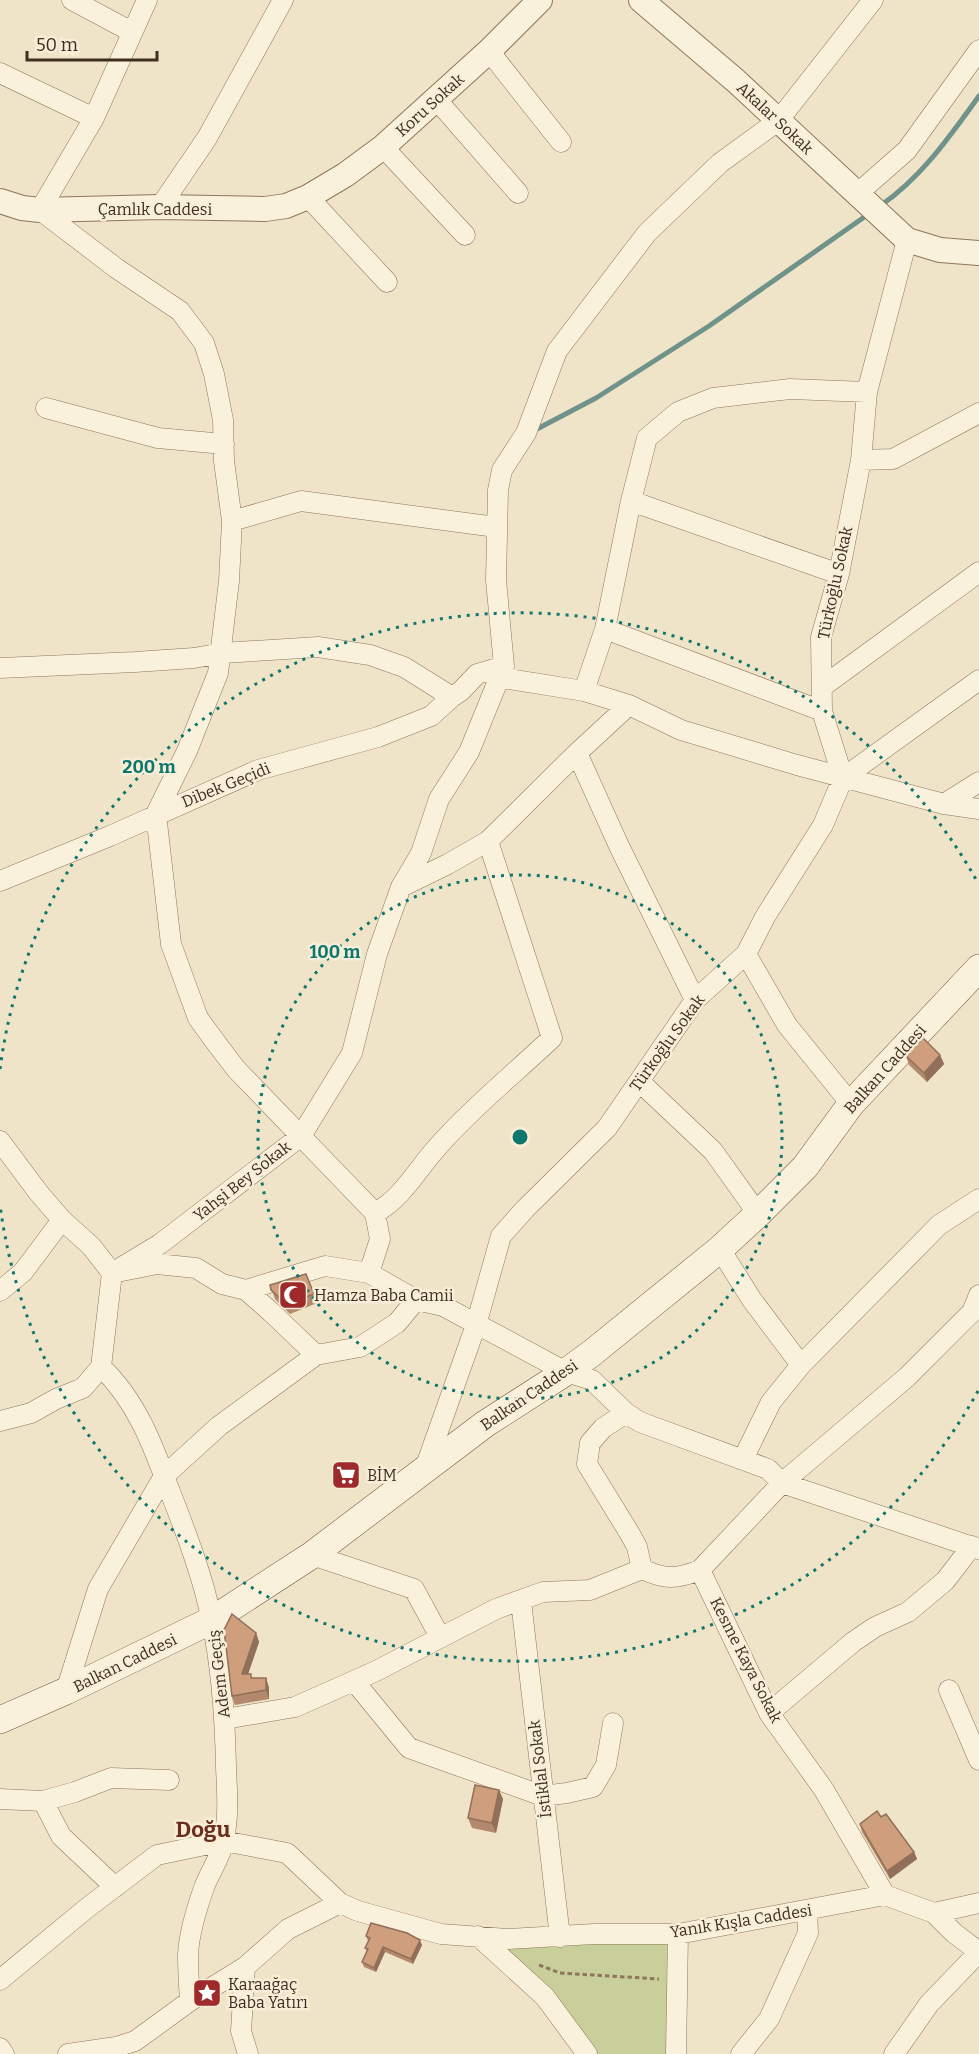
<svg xmlns="http://www.w3.org/2000/svg" width="979" height="2054" viewBox="0 0 979 2054" font-family="Bitter,serif">
	<style>
		.green { fill: #c9cf9b }
		.lines { fill: none; stroke-linecap: round; stroke-linejoin: round }
		.stream { stroke: #6f938a; stroke-width: 5 }
		.minor-casing { stroke: #8d765c; stroke-width: 21 }
		.tertiary-casing { stroke: #8d765c; stroke-width: 26 }
		.secondary-casing { stroke: #6f573f; stroke-width: 28 }
		.path { stroke: #8d765c; stroke-width: 3; stroke-dasharray: 4.5 3; stroke-linecap: butt }
		.minor { stroke: #faf1dc; stroke-width: 20 }
		.tertiary { stroke: #faf1dc; stroke-width: 24 }
		.secondary { stroke: #faf1dc; stroke-width: 27 }
		.wall { fill: #b2896c }
		.shaded-wall { fill: #916f58 }
		.building { fill: #cf9f7d; stroke: #916f58; stroke-width: 1.5 }
		.ring { fill: none; stroke: #0f766e; stroke-width: 3; stroke-dasharray: 3 6 }
		.labels { text-anchor: middle; dominant-baseline: central; stroke-width: 5; stroke-linejoin: round; paint-order: stroke }
		.street-label { font-size: 16px; fill: #3d2e20; stroke: #f7eed8 }
		.poi-label { font-size: 16px; fill: #3d2e20; stroke: #f7eed8; text-anchor: start }
		.district-label { font-size: 22px; font-weight: bold; fill: #6b2e1e; stroke: #f7eed8 }
		.centre { fill: #0f766e; stroke: #f7eed8; stroke-width: 3 }
		.ring-label { font-size: 18px; text-anchor: middle; font-weight: bold; fill: #0f766e; stroke: #f7eed8; stroke-width: 5; stroke-linejoin: round; paint-order: stroke }
	</style>
	<rect width="100%" height="100%" fill="#f0e4c8"/>
	<path class="green" d="M 667,1933 L 667,2054 L 596,2054 L 509,1957 L 507,1939 Z"/>
	<g class="lines">
		<path class="stream" d="M 880,206 C 922,177 950,136 979,96
			M 537,429 L 596,398 L 709,326 L 870,213"/>
		<g class="minor-casing">
			<path id="minor" d="M 72,0 L 132,32
				M 147,0 L 94,118 L 40,210 L 116,268 L 180,311 L 204,343 L 214,374 L 223,420 L 224,461 L 232,521 L 229,581 L 218,673 L 187,751 L 156,814 L 171,944 L 198,1018 L 214,1040 L 236,1069 L 375,1213
				M 489,51 L 561,142
				M 0,73 L 94,118
				M 436,99 L 518,193
				M 383,147 L 465,235
				M 857,194 L 907,150 L 979,50
				M 308,197 L 387,282
				M 160,207 L 207,138 L 283,0
				M 46,408 L 158,438 L 224,444
				M 861,460 L 893,459 L 979,413
				M 631,501 L 839,574
				M 232,521 L 301,501 L 496,527
				M 605,629 L 822,711
				M 0,668 L 135,662 L 194,658 L 222,653 L 318,647 L 370,655 L 404,667 L 452,697 L 461,691 L 477,674 L 504,666 L 502,678 L 584,691 L 629,705 L 681,730 L 797,765 L 944,804 L 979,809
				M 822,687 L 979,572
				M 584,691 L 605,629 L 631,501 L 647,438 L 678,412 L 713,398 L 790,389 L 867,392
				M 577,753 L 619,846 L 695,1000
				M 843,778 L 979,680
				M 944,804 L 979,782
				M 0,881 L 110,836 L 258,770 L 378,737 L 431,716 L 452,697
				M 401,887 L 448,864 L 488,841 L 577,753 L 629,705
				M 746,954 L 787,1025 L 851,1104
				M 640,1082 L 713,1151 L 758,1214
				M 0,1141 L 38,1192 L 62,1220 L 91,1246 L 112,1273 L 157,1264 L 196,1268 L 222,1284 L 246,1290 L 325,1266 L 369,1273 L 416,1300 L 443,1306 L 566,1372 L 592,1380 L 626,1413 L 640,1422 L 768,1469 L 782,1483 L 979,1549
				M 720,1249 L 752,1300 L 801,1365
				M 369,1273 L 380,1239 L 375,1213 C 404,1197 419,1166 441,1143 C 474,1106 516,1072 552,1038 L 488,841
				M 246,1290 L 271,1312 L 316,1355
				M 0,1291 L 23,1272 L 62,1220
				M 101,1367 C 136,1400 153,1445 169,1489 C 185,1530 204,1579 212,1622 C 222,1670 225,1718 226,1767 C 227,1791 229,1815 224,1839 C 222,1855 211,1870 205,1885 C 197,1907 189,1932 188,1955 C 188,1970 189,1986 190,2001
				M 626,1413 L 603,1428 L 590,1443 L 587,1464 L 630,1534 L 637,1547 L 642,1569 C 665,1580 677,1579 700,1570 L 769,1713 L 824,1790 L 885,1895 L 934,1913 L 954,1933 L 979,1952 L 929,2004 L 894,2054
				M 0,1421 L 31,1413 L 56,1399 L 83,1388 L 101,1367 L 112,1273 L 160,1244 L 301,1136 L 352,1053 L 377,954 L 401,887 L 421,853 L 439,799 L 469,752 L 504,666 L 496,580 L 498,490 L 502,470 L 526,433 L 557,351 L 647,233 L 720,163 L 778,121 L 873,0
				M 743,1459 L 771,1402 L 801,1365 L 939,1225 L 979,1199
				M 424,1471 L 476,1325 L 501,1236 L 525,1209 L 607,1128 L 695,1000 L 746,954 L 765,917 L 823,825 L 843,778 L 822,711 L 821,637 L 839,574 L 861,460 L 867,392 L 907,240
				M 312,1555 L 414,1589 L 440,1637
				M 700,1570 L 782,1483 L 907,1377 L 972,1312 L 979,1295
				M 521,1601 L 560,1937
				M 354,1681 L 409,1748 L 543,1796 L 567,1793 L 593,1787 L 606,1765 L 613,1723
				M 949,1690 L 979,1760
				M 66,1691 L 98,1589 L 164,1476 L 219,1426 L 316,1355 L 360,1347 L 397,1323 L 416,1300
				M 769,1713 L 853,1642 L 875,1627 L 908,1612 L 945,1581 L 972,1546
				M 225,1719 L 295,1707 L 376,1671 L 496,1609 L 543,1592 L 590,1590 L 642,1569
				M 0,1799 L 43,1801 L 61,1836 L 115,1887
				M 43,1801 L 75,1792 L 111,1778 L 169,1780
				M 934,1913 L 979,1903
				M 478,1936 L 545,1997 L 587,2054
				M 245,1967 L 241,2031 L 248,2054
				M 0,1980 L 87,1908 L 157,1855 L 224,1841 L 287,1853 L 340,1903 L 358,1911 L 441,1934 L 507,1939 L 594,1934 L 678,1934 L 885,1895
				M 0,2048 L 4,2054
				M 68,2054 L 116,2047 L 135,2041 L 190,2001 L 245,1967 L 288,1929 L 340,1903
				M 676,2054 L 678,1934
				M 741,2054 L 769,2019 L 808,1933 L 807,1911"/>
		</g>
		<g class="tertiary-casing">
			<path id="tertiary" d="M 641,0 L 736,81 L 907,240 L 940,250 L 979,253
				M 0,201 L 22,208 L 40,210 L 160,207 L 265,209 L 286,206 L 308,197 L 345,175 L 383,147 L 489,51 L 540,0"/>
		</g>
		<g class="secondary-casing">
			<path id="secondary" d="M 0,1720 L 66,1691 L 212,1620 L 312,1555 L 485,1424 L 566,1372 L 592,1353 L 720,1249 L 758,1214 L 805,1167 L 851,1104 L 979,968"/>
		</g>
		<path class="path" d="M 539,1965 L 560,1973 L 659,1979"/>
		<use href="#minor" class="minor"/>
		<use href="#tertiary" class="tertiary"/>
		<use href="#secondary" class="secondary"/>
	</g>
	<path class="wall" d="M 940,1055 L 944,1064 L 927,1082 L 909,1065 L 906,1056 Z
		M 306,1274 L 317,1303 L 290,1314 L 275,1299 L 270,1285 Z
		M 256,1633 L 259,1642 L 248,1674 L 253,1678 L 266,1678 L 269,1688 L 269,1699 L 235,1705 L 232,1696 Z
		M 503,1799 L 496,1833 L 472,1828 L 468,1818 Z
		M 881,1817 L 914,1852 L 917,1859 L 890,1879 L 862,1832 L 860,1824 Z
		M 366,1936 L 422,1945 L 413,1964 L 385,1952 L 376,1972 L 364,1967 L 362,1962 L 367,1952 L 365,1948 L 368,1941 Z"/>
	<path class="shaded-wall" d="M 940,1055 L 944,1064 L 927,1082 L 924,1073 Z
		M 256,1633 L 259,1642 L 245,1683 L 242,1674 Z
		M 266,1678 L 269,1688 L 269,1699 L 266,1690 Z
		M 499,1790 L 503,1799 L 496,1833 L 492,1823 Z
		M 914,1852 L 917,1859 L 890,1879 L 887,1871 Z
		M 420,1940 L 422,1945 L 413,1964 L 411,1959 Z
		M 383,1947 L 385,1952 L 376,1972 L 374,1968 Z"/>
	<path class="building" d="M 923,1038 L 940,1055 L 924,1073 L 906,1056 Z
		M 306,1274 L 314,1294 L 287,1304 L 271,1290 L 270,1285 Z
		M 232,1614 L 256,1633 L 242,1674 L 251,1674 L 251,1678 L 266,1678 L 266,1690 L 232,1696 L 224,1630 Z
		M 475,1785 L 499,1790 L 492,1823 L 468,1818 Z
		M 877,1811 L 881,1817 L 886,1814 L 914,1852 L 887,1871 L 860,1824 Z
		M 371,1923 L 407,1933 L 420,1940 L 411,1959 L 383,1947 L 374,1968 L 362,1962 L 368,1949 L 365,1948 L 370,1938 L 366,1936 Z"/>
	<g class="ring">
		<circle cx="520" cy="1137" r="262"/>
		<path d="M978 1391A524 524 0 0 1 0 1205M0 1069A524 524 0 0 1 978 883"/>
	</g>
	<defs>
		<g id="mosque-square" transform="scale(1.5)"><rect x="-9" y="-9" width="18" height="18" rx="4" fill="#9e2a2b" stroke="#f7eed8"/><path d="M3.5-4.9A6 6 0 1 0 3.5 4.9A5 5 0 1 1 3.5-4.9Z" fill="#fff"/></g>
		<g id="supermarket-square" transform="scale(1.5)"><rect x="-9" y="-9" width="18" height="18" rx="4" fill="#9e2a2b" stroke="#f7eed8"/><path d="M-6-5.5h2.5l.6 2H6L4.5 2H-2.5L-4.4-4H-6ZM-1.5 3.2a1.3 1.3 0 1 0 .1 0ZM3 3.2a1.3 1.3 0 1 0 .1 0Z" fill="#fff"/></g>
		<g id="sight-square" transform="scale(1.5)"><rect x="-9" y="-9" width="18" height="18" rx="4" fill="#9e2a2b" stroke="#f7eed8"/><path d="M0-6L1.8-2.2L6-1.7L2.9 1.2L3.7 5.4L0 3.3L-3.7 5.4L-2.9 1.2L-6-1.7L-1.8-2.2Z" fill="#fff"/></g>
	</defs>
	<g fill-rule="evenodd">
		<use href="#mosque-square" x="293" y="1295"/>
		<use href="#supermarket-square" x="346" y="1475"/>
		<use href="#sight-square" x="207" y="1993"/>
	</g>
	<g class="labels">
		<g class="street-label">
			<text transform="translate(430 105) rotate(-42)">Koru Sokak</text>
			<text transform="translate(775 118) rotate(43)">Akalar Sokak</text>
			<text x="155" y="209">Çamlık Caddesi</text>
			<text transform="translate(835 583) rotate(-78)">Türkoğlu Sokak</text>
			<text transform="translate(226 785) rotate(-22)">Dibek Geçidi</text>
			<text transform="translate(667 1043) rotate(-54)">Türkoğlu Sokak</text>
			<text transform="translate(885 1069) rotate(-48)">Balkan Caddesi</text>
			<text transform="translate(242 1181) rotate(-38)">Yahşi Bey Sokak</text>
			<text transform="translate(529 1395) rotate(-34)">Balkan Caddesi</text>
			<text transform="translate(746 1660) rotate(63)">Kesme Kaya Sokak</text>
			<text transform="translate(125 1663) rotate(-26)">Balkan Caddesi</text>
			<text transform="translate(219 1674) rotate(-97)">Adem Geçiş</text>
			<text transform="translate(540 1769) rotate(-97)">İstiklal Sokak</text>
			<text transform="translate(741 1921) rotate(-9)">Yanık Kışla Caddesi</text>
		</g>
		<g class="poi-label">
			<text x="314" y="1295">Hamza Baba Camii</text>
			<text x="367" y="1475">BİM</text>
			<text x="228" y="1984">Karaağaç<tspan x="228" dy="18">Baba Yatırı</tspan></text>
		</g>
		<g class="district-label">
			<text x="203" y="1829">Doğu</text>
		</g>
	</g>
	<circle cx="520" cy="1137" r="9" class="centre"/>
	<g class="ring-label">
		<text x="149" y="773">200 m</text>
		<text x="335" y="958">100 m</text>
	</g>
	<path d="M27 51v9h130v-9" fill="none" stroke="#3d2e20" stroke-width="3"/>
	<text x="36" y="51" font-size="18" fill="#3d2e20" stroke="#f7eed8" stroke-width="4.5" paint-order="stroke">50 m</text>
</svg>
